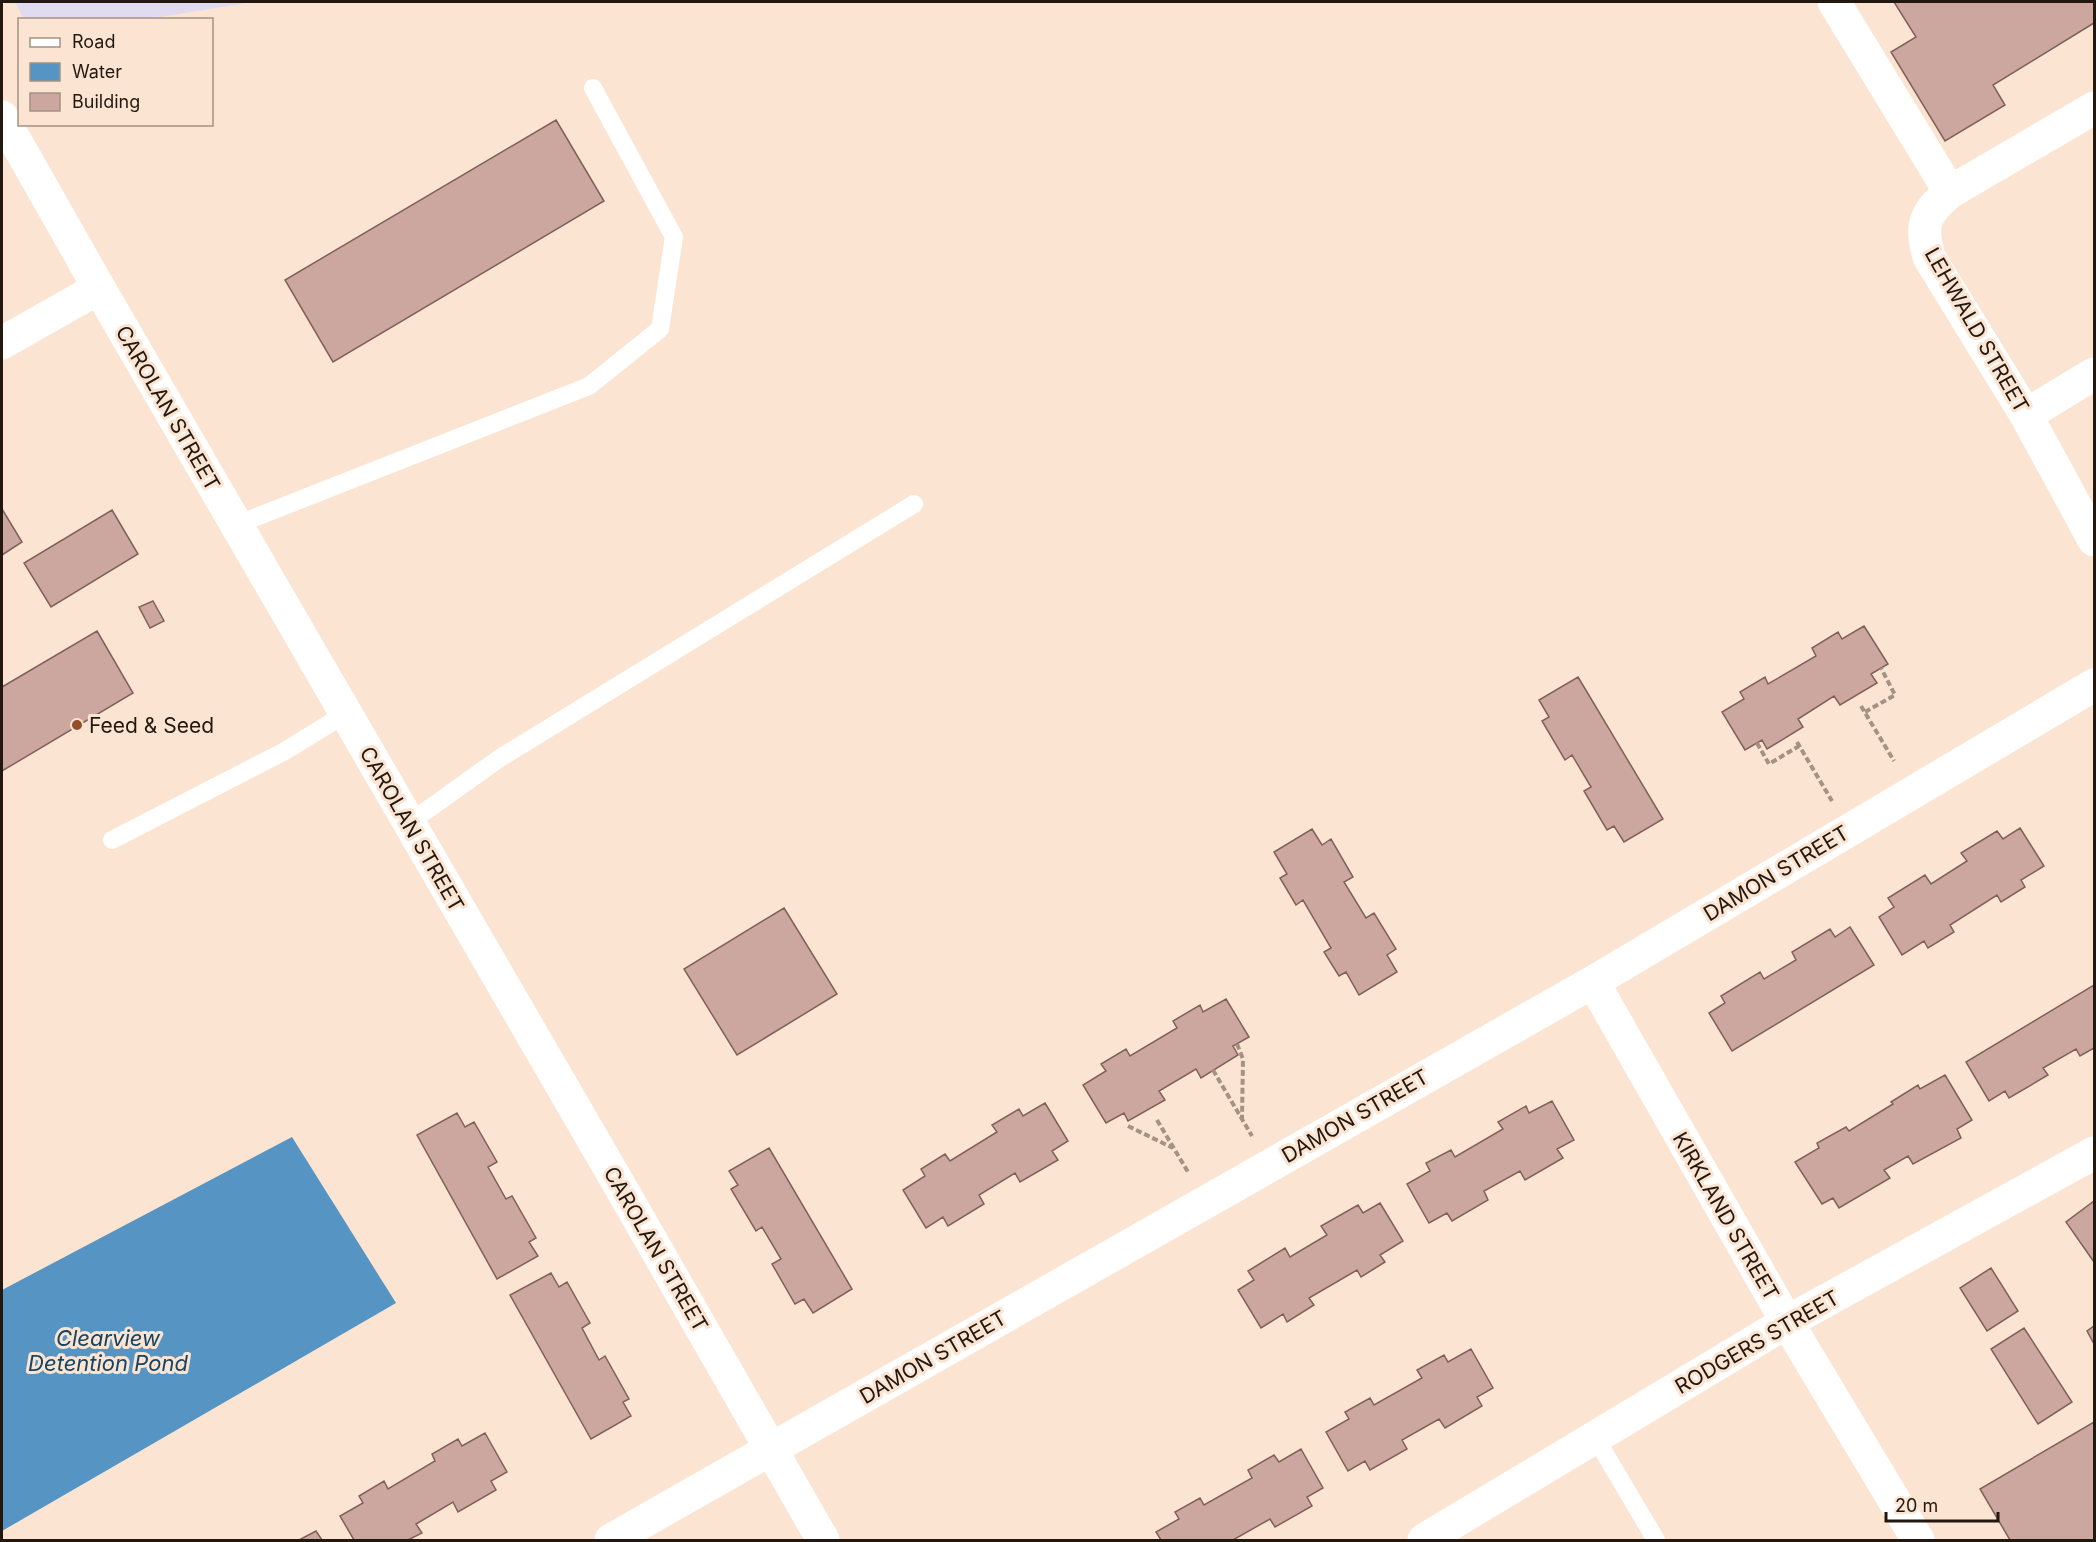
<svg xmlns="http://www.w3.org/2000/svg" width="2096" height="1542" viewBox="0 0 2096 1542" font-family="Inter,sans-serif">
	<style>
		.industrial { fill: #e0dbf1 }
		.water { fill: #5594c3 }
		.building { fill: #cba7a0; stroke: #81605a; stroke-width: 1.5 }
		.lines { fill: none; stroke-linecap: round; stroke-linejoin: round }
		.path { stroke: #a49283; stroke-width: 4; stroke-dasharray: 6 3; stroke-linecap: butt }
		.service { stroke: #fff; stroke-width: 18 }
		.minor { stroke: #fff; stroke-width: 33 }
		.tertiary { stroke: #fff; stroke-width: 33 }
		.poi-dot { fill: #944d28; stroke: #fbe4d1; stroke-width: 2 }
		.labels { text-anchor: middle; dominant-baseline: central; stroke-width: 6; stroke-linejoin: round; paint-order: stroke }
		.street-label { font-size: 21px; fill: #22180f; stroke: #fbe4d1 }
		.poi-label { font-size: 21px; fill: #22180f; stroke: #fbe4d1; text-anchor: start }
		.water-label { font-size: 22px; font-style: italic; fill: #144565; stroke: #fbe4d1 }
	</style>
	<rect width="100%" height="100%" fill="#fbe4d1"/>
	<path class="industrial" d="M 15,2 L 253,2 L 141,20 L 24,19 Z"/>
	<path class="water" d="M 292,1137 L 396,1303 L 2,1531 L 2,1290 Z"/>
	<path class="building" d="M 1894,2 L 2094,2 L 2094,23 L 1993,85 L 2005,105 L 1945,141 L 1891,52 L 1916,37 Z
		M 556,120 L 604,201 L 333,362 L 285,280 Z
		M 2,509 L 22,542 L 2,555 Z
		M 112,510 L 138,554 L 51,607 L 24,563 Z
		M 153,601 L 164,621 L 150,628 L 139,607 Z
		M 1864,626 L 1888,664 L 1871,674 L 1877,683 L 1840,705 L 1834,696 L 1798,719 L 1803,727 L 1767,749 L 1762,740 L 1745,750 L 1722,712 L 1744,699 L 1740,692 L 1765,677 L 1768,684 L 1816,656 L 1812,648 L 1838,632 L 1842,639 Z
		M 97,631 L 133,693 L 2,771 L 2,687 Z
		M 1578,677 L 1663,819 L 1624,842 L 1614,826 L 1607,830 L 1584,791 L 1591,787 L 1572,755 L 1565,760 L 1542,721 L 1549,717 L 1539,700 Z
		M 2020,828 L 2044,866 L 2021,880 L 2025,887 L 2001,902 L 1997,895 L 1950,925 L 1954,932 L 1928,948 L 1924,941 L 1902,955 L 1879,917 L 1894,907 L 1888,898 L 1925,875 L 1931,884 L 1967,861 L 1961,853 L 1997,831 L 2003,839 Z
		M 1312,829 L 1322,845 L 1331,839 L 1353,877 L 1344,882 L 1366,918 L 1374,913 L 1396,949 L 1387,955 L 1397,972 L 1359,995 L 1346,972 L 1339,976 L 1324,952 L 1331,948 L 1303,900 L 1296,905 L 1280,878 L 1287,874 L 1274,852 Z
		M 784,908 L 837,994 L 737,1055 L 684,969 Z
		M 1850,927 L 1874,965 L 1732,1051 L 1709,1013 L 1725,1003 L 1721,996 L 1760,972 L 1764,979 L 1796,960 L 1792,952 L 1830,929 L 1835,937 Z
		M 2094,985 L 2094,1048 L 2080,1056 L 2076,1049 L 2043,1068 L 2048,1075 L 2009,1098 L 2005,1091 L 1989,1101 L 1966,1062 Z
		M 1226,999 L 1249,1037 L 1233,1046 L 1238,1055 L 1201,1078 L 1196,1069 L 1159,1091 L 1165,1100 L 1128,1121 L 1124,1113 L 1106,1123 L 1083,1085 L 1106,1071 L 1101,1064 L 1126,1049 L 1130,1056 L 1177,1028 L 1173,1021 L 1200,1005 L 1203,1012 Z
		M 1945,1075 L 1972,1120 L 1957,1129 L 1961,1138 L 1913,1164 L 1908,1156 L 1884,1170 L 1890,1178 L 1839,1208 L 1833,1198 L 1822,1204 L 1795,1162 L 1819,1148 L 1817,1143 L 1846,1127 L 1849,1131 L 1893,1104 L 1891,1102 L 1918,1085 L 1920,1089 Z
		M 1552,1101 L 1574,1140 L 1557,1149 L 1563,1158 L 1525,1180 L 1520,1171 L 1484,1191 L 1488,1200 L 1452,1221 L 1447,1213 L 1429,1223 L 1407,1184 L 1430,1171 L 1426,1163 L 1451,1150 L 1455,1157 L 1503,1129 L 1498,1122 L 1526,1106 L 1529,1113 Z
		M 1045,1103 L 1068,1141 L 1052,1151 L 1058,1160 L 1020,1182 L 1015,1173 L 979,1195 L 984,1204 L 948,1226 L 943,1217 L 926,1228 L 903,1190 L 925,1176 L 921,1169 L 945,1154 L 950,1161 L 997,1132 L 992,1125 L 1019,1109 L 1023,1116 Z
		M 457,1113 L 465,1127 L 474,1122 L 497,1162 L 488,1167 L 506,1199 L 512,1196 L 536,1238 L 529,1242 L 538,1256 L 497,1279 L 417,1135 Z
		M 769,1148 L 852,1289 L 813,1313 L 804,1299 L 795,1304 L 772,1264 L 781,1259 L 762,1227 L 756,1231 L 731,1189 L 738,1185 L 729,1171 Z
		M 2094,1201 L 2094,1262 L 2066,1222 Z
		M 1380,1203 L 1403,1241 L 1380,1255 L 1385,1262 L 1361,1277 L 1357,1270 L 1309,1298 L 1314,1305 L 1287,1322 L 1283,1314 L 1261,1328 L 1238,1290 L 1254,1280 L 1248,1271 L 1285,1248 L 1290,1257 L 1327,1235 L 1321,1226 L 1358,1205 L 1363,1213 Z
		M 1991,1268 L 2018,1311 L 1987,1331 L 1960,1288 Z
		M 551,1273 L 559,1287 L 567,1282 L 590,1323 L 582,1328 L 599,1360 L 605,1356 L 629,1399 L 623,1402 L 631,1416 L 591,1439 L 510,1295 Z
		M 2094,1326 L 2094,1344 L 2087,1331 Z
		M 2024,1328 L 2072,1402 L 2038,1424 L 1991,1349 Z
		M 1471,1349 L 1493,1388 L 1477,1397 L 1482,1406 L 1445,1428 L 1439,1419 L 1402,1440 L 1407,1449 L 1370,1470 L 1365,1461 L 1348,1471 L 1326,1432 L 1349,1419 L 1345,1412 L 1370,1398 L 1374,1405 L 1422,1378 L 1417,1370 L 1444,1355 L 1448,1362 Z
		M 2094,1422 L 2094,1540 L 2010,1540 L 1980,1489 Z
		M 485,1433 L 507,1472 L 491,1481 L 496,1490 L 458,1512 L 453,1502 L 416,1524 L 422,1533 L 408,1540 L 354,1540 L 340,1516 L 363,1503 L 359,1496 L 384,1481 L 388,1489 L 435,1461 L 432,1454 L 458,1439 L 462,1446 Z
		M 1301,1449 L 1323,1488 L 1307,1497 L 1312,1506 L 1275,1527 L 1270,1519 L 1233,1540 L 1161,1540 L 1156,1532 L 1179,1519 L 1175,1512 L 1200,1498 L 1204,1505 L 1252,1478 L 1248,1470 L 1274,1455 L 1279,1462 Z
		M 316,1531 L 322,1540 L 299,1540 Z"/>
	<g class="lines">
		<path class="path" d="M 1861,706 L 1894,761
			M 1865,712 L 1895,695 L 1881,668
			M 1797,742 L 1832,801
			M 1757,743 L 1769,764 L 1799,746
			M 1237,1044 L 1243,1059 L 1242,1119
			M 1213,1070 L 1252,1136
			M 1157,1120 L 1188,1172
			M 1128,1126 L 1173,1148"/>
		<path class="service" d="M 236,525 L 589,386 L 660,329 L 674,237 L 593,88
			M 409,823 L 500,758 L 914,504
			M 112,840 L 285,751 L 345,714
			M 1595,1437 L 1656,1540"/>
		<path class="minor" d="M 1834,2 L 1950,192 C 1924,214 1920,225 1929,257 L 2026,415 L 2094,540
			M 1950,192 L 2094,108
			M 2,343 L 99,288
			M 2026,415 L 2094,374
			M 1593,982 L 1787,1322 L 1918,1540
			M 611,1540 L 1593,982 L 2094,685
			M 1424,1540 L 1787,1322 L 2094,1153"/>
		<path class="tertiary" d="M 2,117 L 99,288 L 617,1181 L 823,1540"/>
	</g>
	<circle class="poi-dot" cx="77" cy="725" r="6"/>
	<g class="labels">
		<g class="street-label">
			<text transform="translate(1977 330) rotate(60)">LEHWALD STREET</text>
			<text transform="translate(168 408) rotate(60)">CAROLAN STREET</text>
			<text transform="translate(412 829) rotate(60)">CAROLAN STREET</text>
			<text transform="translate(1776 873) rotate(-31)">DAMON STREET</text>
			<text transform="translate(1355 1116) rotate(-30)">DAMON STREET</text>
			<text transform="translate(1726 1216) rotate(60)">KIRKLAND STREET</text>
			<text transform="translate(656 1249) rotate(60)">CAROLAN STREET</text>
			<text transform="translate(1757 1342) rotate(-30)">RODGERS STREET</text>
			<text transform="translate(933 1357) rotate(-30)">DAMON STREET</text>
		</g>
		<g class="poi-label">
			<text x="89" y="725">Feed &amp; Seed</text>
		</g>
		<g class="water-label">
			<text x="108" y="1338">Clearview<tspan x="108" dy="25">Detention Pond</tspan></text>
		</g>
	</g>
	<rect width="2096" height="1542" fill="none" stroke="#22180f" stroke-width="6"/>
	<rect x="18" y="18" width="195" height="108" fill="#fbe4d1" stroke="#a49283" stroke-width="1.5"/>
	<rect x="30" y="38" width="30" height="9" fill="#ffffff" stroke="#a49283" stroke-width="1.5"/>
	<text x="72" y="48" font-size="18" fill="#22180f">Road</text>
	<rect x="30" y="63" width="30" height="18" fill="#5594c3" stroke="#a49283" stroke-width="1.5"/>
	<text x="72" y="78" font-size="18" fill="#22180f">Water</text>
	<rect x="30" y="93" width="30" height="18" fill="#cba7a0" stroke="#a49283" stroke-width="1.5"/>
	<text x="72" y="108" font-size="18" fill="#22180f">Building</text>
	<path d="M1886 1512v9h112v-9" fill="none" stroke="#22180f" stroke-width="3"/>
	<text x="1895" y="1512" font-size="18" fill="#22180f" stroke="#fbe4d1" stroke-width="4.5" paint-order="stroke">20 m</text>
</svg>
